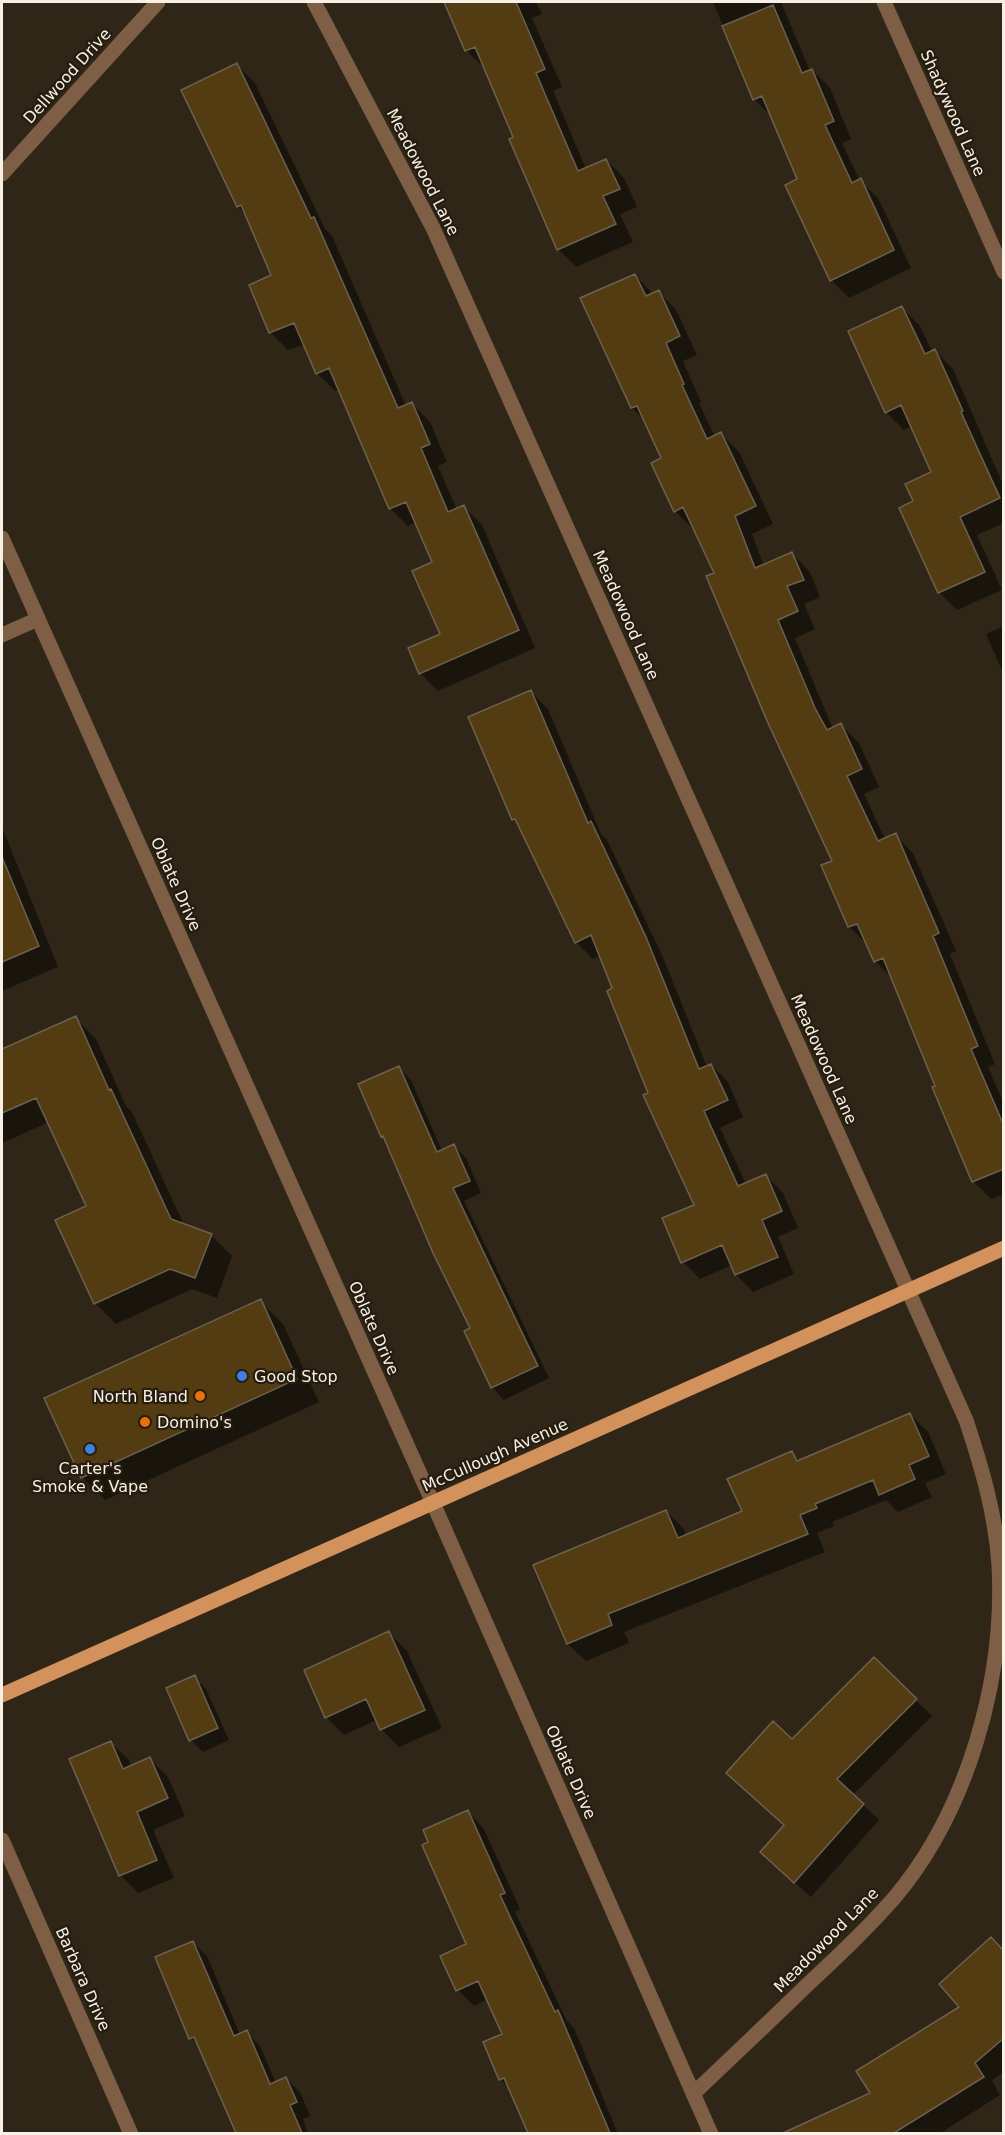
<svg xmlns="http://www.w3.org/2000/svg" width="1005" height="2135" viewBox="0 0 1005 2135" font-family="'DejaVu Sans',sans-serif">
	<style>
		.shadow { fill: #0007 }
		.building { fill: #543c12; stroke: #6c6150; stroke-width: 1.5 }
		.lines { fill: none; stroke-linecap: round; stroke-linejoin: round }
		.minor { stroke: #7e5e44; stroke-width: 15 }
		.major { stroke: #d3915b; stroke-width: 15 }
		.shop-dot { fill: #3f7fe0; stroke: #261d0e; stroke-width: 2 }
		.food-dot { fill: #e8710a; stroke: #261d0e; stroke-width: 2 }
		.labels { text-anchor: middle; dominant-baseline: central; stroke-width: 4.5; stroke-linejoin: round; paint-order: stroke }
		.street-label { font-size: 16px; fill: #f7f0e7; stroke: #261d0e }
		.poi-label { font-size: 16px; fill: #f7f0e7; stroke: #261d0e; text-anchor: start }
	</style>
	<rect width="100%" height="100%" fill="#302617"/>
	<path class="shadow" d="M 446,2 L 536,2 L 542,14 L 532,18 L 562,87 L 553,91 L 586,169 L 606,160 L 624,178 L 637,207 L 620,214 L 633,242 L 576,267 L 558,249 L 515,138 L 484,68 L 466,50 Z
		M 713,2 L 781,2 L 810,71 L 812,70 L 830,88 L 851,139 L 842,143 L 860,181 L 878,198 L 911,268 L 849,298 L 831,280 L 799,180 L 772,117 L 754,99 Z
		M 237,65 L 255,83 L 325,229 L 332,236 L 406,406 L 412,404 L 430,422 L 447,462 L 438,466 L 457,510 L 464,507 L 482,525 L 535,648 L 438,691 L 420,673 L 442,635 L 434,563 L 416,522 L 408,526 L 390,508 L 339,389 L 335,391 L 317,373 L 305,344 L 288,350 L 271,333 L 251,286 L 273,276 L 248,216 L 238,207 L 183,91 Z
		M 635,275 L 652,293 L 659,292 L 676,310 L 697,355 L 683,361 L 701,402 L 699,403 L 715,437 L 721,434 L 739,452 L 773,524 L 752,534 L 764,566 L 792,554 L 810,572 L 820,597 L 804,604 L 815,629 L 795,638 L 833,729 L 841,725 L 859,743 L 879,787 L 864,794 L 885,839 L 895,835 L 913,853 L 956,951 L 950,954 L 995,1064 L 988,1067 L 1004,1104 L 1004,1194 L 991,1199 L 973,1181 L 892,978 L 875,961 L 868,945 L 849,927 L 823,866 L 834,861 L 716,573 L 695,528 L 693,529 L 675,511 L 663,458 L 646,422 L 632,408 Z
		M 902,308 L 920,326 L 932,352 L 935,351 L 953,369 L 1004,487 L 1004,523 L 977,535 L 1002,590 L 957,610 L 939,592 L 915,502 L 932,473 L 912,426 L 904,430 L 886,412 Z
		M 1004,626 L 1004,675 L 986,634 Z
		M 531,692 L 548,709 L 601,834 L 607,840 L 662,955 L 707,1067 L 711,1065 L 728,1082 L 743,1117 L 720,1128 L 746,1184 L 766,1176 L 783,1193 L 798,1228 L 778,1237 L 794,1274 L 753,1292 L 736,1275 L 732,1265 L 700,1279 L 683,1262 L 696,1205 L 650,1094 L 614,989 L 601,955 L 593,959 L 576,942 L 520,827 L 513,819 Z
		M 2,827 L 58,967 L 2,991 Z
		M 75,1018 L 96,1039 L 126,1106 L 132,1112 L 184,1225 L 211,1235 L 232,1256 L 217,1298 L 192,1289 L 116,1324 L 95,1303 L 88,1206 L 49,1122 L 2,1143 L 2,1051 Z
		M 399,1068 L 411,1080 L 442,1151 L 454,1146 L 466,1158 L 481,1193 L 464,1201 L 549,1378 L 504,1400 L 492,1387 L 472,1329 L 386,1140 L 383,1136 Z
		M 260,1301 L 283,1324 L 319,1402 L 105,1500 L 82,1477 Z
		M 910,1414 L 928,1432 L 946,1474 L 925,1483 L 932,1497 L 898,1512 L 886,1500 L 832,1522 L 834,1526 L 817,1533 L 825,1552 L 624,1632 L 629,1643 L 586,1661 L 568,1644 L 535,1566 L 666,1511 L 684,1529 L 686,1536 L 744,1512 L 792,1453 L 800,1461 Z
		M 389,1633 L 407,1651 L 442,1728 L 399,1747 L 381,1729 L 377,1720 L 344,1735 L 326,1717 Z
		M 874,1659 L 932,1716 L 853,1795 L 879,1820 L 811,1897 L 778,1868 L 786,1826 L 793,1741 Z
		M 194,1677 L 206,1689 L 229,1740 L 203,1752 L 191,1740 Z
		M 111,1743 L 129,1760 L 131,1767 L 150,1759 L 168,1777 L 185,1816 L 153,1830 L 174,1878 L 138,1893 L 120,1875 Z
		M 468,1812 L 484,1829 L 520,1909 L 515,1912 L 567,2021 L 574,2028 L 618,2134 L 530,2134 L 511,2090 L 500,2079 L 504,2035 L 488,1999 L 474,2006 L 458,1990 L 468,1945 Z
		M 193,1942 L 207,1956 L 240,2035 L 246,2032 L 260,2046 L 276,2083 L 286,2079 L 300,2092 L 310,2116 L 303,2119 L 308,2134 L 237,2134 L 201,2048 L 191,2038 L 157,1958 Z
		M 1004,1951 L 1004,2071 L 992,2081 L 1000,2095 L 939,2134 L 788,2134 L 872,2094 L 961,2007 Z"/>
	<path class="building" d="M 444,2 L 516,2 L 545,69 L 536,73 L 578,171 L 606,159 L 620,189 L 603,196 L 616,224 L 557,250 L 509,139 L 513,137 L 475,47 L 465,51 Z
		M 773,5 L 802,73 L 812,69 L 834,121 L 825,125 L 852,183 L 861,178 L 894,250 L 830,281 L 785,185 L 797,179 L 762,96 L 753,100 L 722,26 Z
		M 237,63 L 311,218 L 314,217 L 398,408 L 412,402 L 430,444 L 421,448 L 448,512 L 464,505 L 519,630 L 419,674 L 408,648 L 440,634 L 412,571 L 432,562 L 406,502 L 389,509 L 329,368 L 316,374 L 294,323 L 269,333 L 249,285 L 271,275 L 241,205 L 237,207 L 181,90 Z
		M 635,274 L 646,296 L 659,290 L 680,336 L 666,343 L 684,384 L 682,385 L 707,439 L 721,432 L 756,506 L 735,516 L 755,568 L 792,552 L 804,580 L 787,586 L 798,611 L 778,620 L 815,708 L 827,730 L 841,723 L 862,769 L 847,776 L 878,841 L 896,833 L 939,933 L 933,936 L 978,1046 L 971,1049 L 1004,1126 L 1004,1169 L 972,1182 L 932,1087 L 935,1086 L 883,958 L 874,962 L 857,924 L 848,927 L 821,865 L 832,861 L 768,723 L 706,576 L 714,573 L 683,507 L 674,512 L 651,463 L 661,458 L 637,406 L 631,408 L 580,298 Z
		M 902,306 L 925,354 L 935,349 L 963,411 L 961,412 L 1000,498 L 960,517 L 985,572 L 938,593 L 899,508 L 913,501 L 905,484 L 931,472 L 901,405 L 885,413 L 848,331 Z
		M 531,690 L 588,823 L 591,821 L 646,937 L 699,1069 L 711,1064 L 728,1100 L 704,1111 L 738,1186 L 766,1174 L 782,1211 L 762,1220 L 778,1257 L 735,1275 L 722,1245 L 681,1263 L 662,1218 L 694,1205 L 643,1095 L 648,1093 L 607,991 L 612,988 L 591,935 L 575,943 L 515,819 L 512,820 L 468,717 Z
		M 2,857 L 39,946 L 2,962 Z
		M 76,1016 L 109,1090 L 111,1089 L 171,1219 L 212,1234 L 195,1278 L 170,1269 L 94,1304 L 55,1220 L 86,1206 L 36,1098 L 2,1113 L 2,1049 Z
		M 399,1066 L 437,1152 L 454,1144 L 470,1181 L 453,1188 L 538,1366 L 491,1388 L 464,1331 L 470,1328 L 433,1253 L 383,1136 L 381,1137 L 358,1084 Z
		M 261,1299 L 297,1379 L 81,1478 L 44,1398 Z
		M 910,1413 L 929,1456 L 909,1465 L 915,1479 L 879,1495 L 873,1480 L 815,1504 L 817,1508 L 800,1515 L 808,1534 L 608,1614 L 612,1625 L 567,1644 L 533,1565 L 666,1510 L 678,1538 L 742,1511 L 727,1479 L 792,1451 L 797,1461 Z
		M 389,1631 L 425,1710 L 380,1730 L 366,1699 L 325,1718 L 304,1670 Z
		M 874,1657 L 917,1699 L 837,1779 L 864,1804 L 794,1883 L 760,1852 L 784,1825 L 726,1773 L 773,1721 L 792,1739 Z
		M 195,1675 L 218,1728 L 189,1741 L 166,1688 Z
		M 111,1741 L 123,1769 L 150,1757 L 168,1798 L 137,1812 L 157,1860 L 119,1876 L 69,1759 Z
		M 468,1810 L 505,1893 L 500,1895 L 555,2012 L 558,2010 L 610,2133 L 528,2133 L 504,2078 L 499,2080 L 483,2042 L 502,2034 L 478,1981 L 456,1991 L 440,1956 L 466,1944 L 422,1845 L 428,1842 L 423,1830 Z
		M 991,1937 L 1004,1951 L 1004,2038 L 975,2063 L 984,2077 L 894,2133 L 783,2133 L 870,2093 L 856,2071 L 959,2007 L 939,1984 Z
		M 193,1941 L 234,2036 L 247,2030 L 270,2084 L 286,2077 L 297,2102 L 290,2105 L 302,2133 L 236,2133 L 194,2037 L 189,2039 L 155,1957 Z"/>
	<g class="lines">
		<path class="minor" d="M 314,2 L 433,228 L 966,1420 C 982,1468 996,1516 999,1566 C 1005,1678 968,1810 895,1897 C 867,1929 836,1958 805,1987 C 768,2023 731,2058 693,2094
			M 884,2 L 1004,272
			M 2,174 L 158,2
			M 2,538 L 433,1503 L 711,2134
			M 2,635 L 38,619
			M 2,1840 L 131,2134"/>
		<path class="major" d="M 2,1695 L 1004,1248"/>
	</g>
	<g class="shop-dot">
		<circle cx="242" cy="1376" r="6"/>
		<circle cx="90" cy="1449" r="6"/>
	</g>
	<g class="food-dot">
		<circle cx="200" cy="1396" r="6"/>
		<circle cx="145" cy="1422" r="6"/>
	</g>
	<g class="labels">
		<g class="street-label">
			<text transform="translate(67 76) rotate(-48)">Dellwood Drive</text>
			<text transform="translate(953 113) rotate(66)">Shadywood Lane</text>
			<text transform="translate(423 172) rotate(63)">Meadowood Lane</text>
			<text transform="translate(626 615) rotate(66)">Meadowood Lane</text>
			<text transform="translate(176 884) rotate(66)">Oblate Drive</text>
			<text transform="translate(824 1059) rotate(66)">Meadowood Lane</text>
			<text transform="translate(374 1328) rotate(66)">Oblate Drive</text>
			<text transform="translate(495 1455) rotate(-24)">McCullough Avenue</text>
			<text transform="translate(571 1772) rotate(66)">Oblate Drive</text>
			<text transform="translate(826 1940) rotate(-45)">Meadowood Lane</text>
			<text transform="translate(83 1979) rotate(66)">Barbara Drive</text>
		</g>
		<g class="poi-label">
			<text x="254" y="1376">Good Stop</text>
			<text x="188" y="1396" text-anchor="end">North Bland</text>
			<text x="157" y="1422">Domino's</text>
			<text x="90" y="1468" text-anchor="middle">Carter's<tspan x="90" dy="18">Smoke &amp; Vape</tspan></text>
		</g>
	</g>
	<rect width="1005" height="2135" fill="none" stroke="#f7f0e7" stroke-width="6"/>
</svg>
